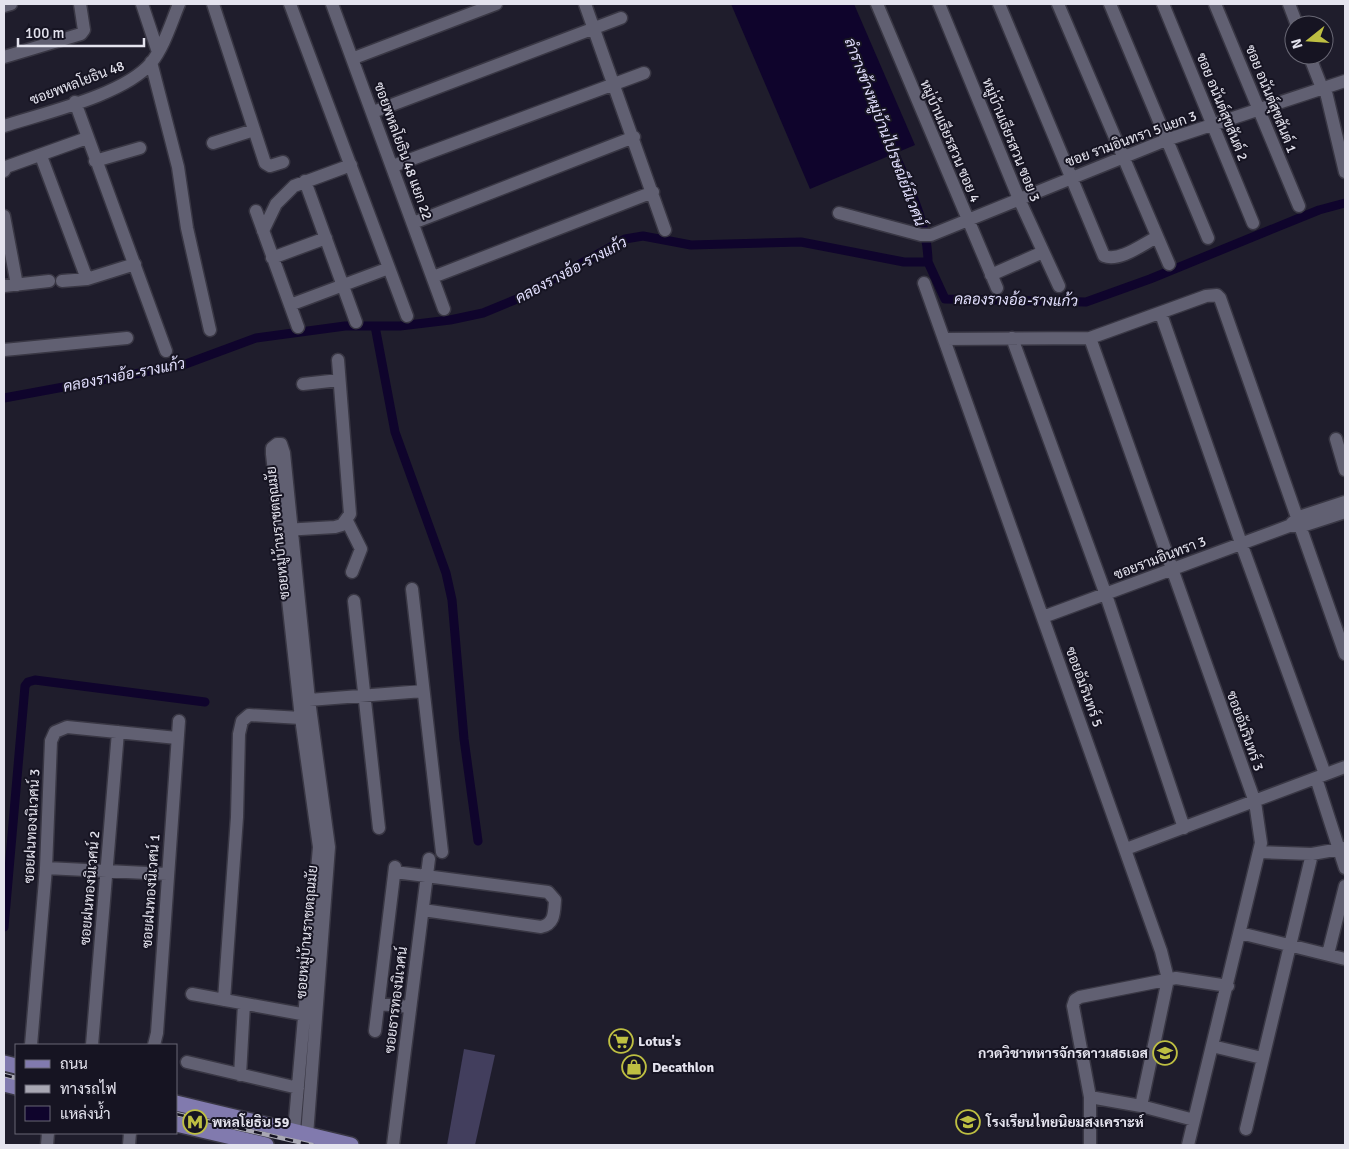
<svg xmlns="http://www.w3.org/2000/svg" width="1349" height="1149" viewBox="0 0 1349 1149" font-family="Signika,Sarabun,sans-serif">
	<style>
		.green { fill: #423e5d }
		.water { fill: #0f042c }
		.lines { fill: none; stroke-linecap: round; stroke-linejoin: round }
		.canal { stroke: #0f042c; stroke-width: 9 }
		.minor-casing { stroke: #393744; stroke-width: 15 }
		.major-casing { stroke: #393744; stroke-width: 18 }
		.minor { stroke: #616072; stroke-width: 12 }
		.major { stroke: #817aae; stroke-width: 15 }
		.rail-casing { stroke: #a9a8b4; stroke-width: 4.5 }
		.rail { stroke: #161422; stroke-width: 2.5; stroke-dasharray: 8; stroke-linecap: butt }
		.labels { text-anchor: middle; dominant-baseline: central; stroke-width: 4; stroke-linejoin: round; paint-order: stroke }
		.street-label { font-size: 14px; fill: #e4e3ee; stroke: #161422 }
		.poi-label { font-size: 14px; font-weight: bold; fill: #e4e3ee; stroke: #161422; text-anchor: start }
		.water-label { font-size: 15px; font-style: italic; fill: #e2dffe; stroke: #161422 }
	</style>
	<rect width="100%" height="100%" fill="#1f1d2c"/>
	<path class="green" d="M 464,1049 L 495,1055 L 475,1145 L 447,1145 Z"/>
	<path class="water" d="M 731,4 L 854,4 L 915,145 L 810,189 Z"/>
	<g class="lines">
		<path class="canal" d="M 890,143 C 906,181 928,222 928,262
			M 375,326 L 395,432 L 446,573 L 452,600 L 464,739 L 478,841
			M 4,398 L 183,365 L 256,338 L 345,326 L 400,326 L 450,320 L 483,313 L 517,299 L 625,239 L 643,236 L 691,245 L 801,242 L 904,262 L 928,262 L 945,299 L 1086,302 L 1150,279 L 1319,210 L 1345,203
			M 4,927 L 25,686 L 28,682 L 35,680 L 205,702"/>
		<g class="minor-casing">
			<path id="minor" d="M 142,4 L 158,52
				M 213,4 L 265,163 L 270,166 L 283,162
				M 290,4 L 407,316
				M 332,4 L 444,309
				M 585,4 L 665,230
				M 877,4 L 997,288
				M 939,4 L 1019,199 L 1059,286
				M 999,4 L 1104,256 C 1120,262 1143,244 1157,237
				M 1058,4 L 1169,264
				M 1110,4 L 1208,238
				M 1163,4 L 1253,223
				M 1215,4 L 1299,206
				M 1289,4 L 1297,25
				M 4,6 L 11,4
				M 1309,55 L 1322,88
				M 4,57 L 81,34 L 84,30 L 80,4
				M 354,58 L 496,4
				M 151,62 L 178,167 L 187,228 L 210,330
				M 1325,88 L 1345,172
				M 75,102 L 166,351
				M 373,112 L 621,18
				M 4,126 C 44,113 124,95 151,63 C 164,47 171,23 179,4
				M 213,143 L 254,130
				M 41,156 L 87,279
				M 95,161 L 140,148
				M 393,166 L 644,73
				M 4,171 L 6,167 L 87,138
				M 305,181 L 356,322
				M 256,211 L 298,327
				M 839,213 L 921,235 L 931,235 L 1166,140 L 1345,81
				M 4,216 L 17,285
				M 413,223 L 634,137
				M 263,231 L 276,204 L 294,186 L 351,165
				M 272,258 L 326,238
				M 991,275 L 1043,252
				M 433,277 L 653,192
				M 62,281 L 87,279 L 135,264
				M 924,283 L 1161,951 L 1168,979 L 1141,1106
				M 4,286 L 49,281
				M 290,305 L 389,268
				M 1161,314 L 1241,543 L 1325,774
				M 1012,338 L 1106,595 L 1184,828
				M 1090,338 L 1255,802 L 1261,843 L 1188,1145
				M 944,339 L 1090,338 L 1206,296 L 1217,295 L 1220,298 L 1345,654
				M 4,350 L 127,338
				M 303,384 L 339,380
				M 1336,439 L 1345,470
				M 347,521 L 361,549 L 352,572
				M 1292,523 L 1299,517 L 1345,502
				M 284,530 L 335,527 L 342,525 L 350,514 L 338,360
				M 412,589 L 442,852
				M 354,601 L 379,828
				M 1043,617 L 1289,526 L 1302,526 L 1345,512
				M 309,700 L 423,691
				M 1316,778 L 1345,868
				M 1126,849 L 1345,767
				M 1259,852 L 1312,854 L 1345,848
				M 46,868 L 167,874
				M 395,872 L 548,892 L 555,900 C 554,912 555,924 541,927 L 423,910
				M 1240,933 L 1345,959
				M 1328,954 L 1345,886
				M 192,994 L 312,1016
				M 224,1000 L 237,817 L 239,734 L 242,721 L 249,715 L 301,718
				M 379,1004 L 410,1007
				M 375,1031 L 395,867
				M 31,1045 L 46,868 L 51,741 L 55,732 L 67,727 L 177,738
				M 92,1045 L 118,732
				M 154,1045 L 157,1033 L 179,721
				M 1212,1046 L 1262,1058
				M 187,1062 L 298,1088
				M 240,1075 L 244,1004
				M 1090,1097 L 1141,1106 L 1194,1120
				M 1246,1129 L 1312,854
				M 294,1131 L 319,847 L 301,718 L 272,454 L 272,448 L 277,444 L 281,444 L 284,453 L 309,700 L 329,847 L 307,1135
				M 47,1145 L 48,1133
				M 129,1145 L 130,1133
				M 393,1145 L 429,859
				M 1090,1145 L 1090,1097 L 1073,1006 L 1075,1000 L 1080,997 L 1176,978 L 1228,986"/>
		</g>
		<g class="major-casing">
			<path id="major" d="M 4,1063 L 16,1066
				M 4,1084 L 16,1087
				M 176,1103 L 351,1145
				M 176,1124 L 266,1145"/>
		</g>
		<use href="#minor" class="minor"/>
		<use href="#major" class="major"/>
		<g class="rail-casing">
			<path id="rail" d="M 4,1075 L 16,1078
				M 176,1114 L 312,1145"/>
		</g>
		<use href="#rail" class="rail"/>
	</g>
	<defs>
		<g id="supermarket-ring" transform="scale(1.25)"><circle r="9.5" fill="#161422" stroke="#bebf42" stroke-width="1.5"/><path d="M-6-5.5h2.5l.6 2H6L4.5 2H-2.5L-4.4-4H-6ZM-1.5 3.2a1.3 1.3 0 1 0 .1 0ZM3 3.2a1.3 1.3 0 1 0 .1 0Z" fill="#bebf42"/></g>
		<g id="school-ring" transform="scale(1.25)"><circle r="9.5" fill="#161422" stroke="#bebf42" stroke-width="1.5"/><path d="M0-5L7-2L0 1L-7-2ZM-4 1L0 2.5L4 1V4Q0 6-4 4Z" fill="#bebf42"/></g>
		<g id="shop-ring" transform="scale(1.25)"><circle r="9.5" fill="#161422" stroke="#bebf42" stroke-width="1.5"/><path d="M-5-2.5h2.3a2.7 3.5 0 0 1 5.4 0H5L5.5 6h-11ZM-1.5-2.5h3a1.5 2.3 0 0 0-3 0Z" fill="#bebf42"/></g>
		<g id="metro-ring" transform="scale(1.25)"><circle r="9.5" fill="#161422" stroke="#bebf42" stroke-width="1.5"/><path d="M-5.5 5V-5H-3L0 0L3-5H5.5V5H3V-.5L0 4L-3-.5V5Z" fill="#bebf42"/></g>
	</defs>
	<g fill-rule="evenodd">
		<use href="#supermarket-ring" x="621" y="1041"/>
		<use href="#school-ring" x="1165" y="1053"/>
		<use href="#shop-ring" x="634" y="1067"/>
		<use href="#metro-ring" x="195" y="1122"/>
		<use href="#school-ring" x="968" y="1122"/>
	</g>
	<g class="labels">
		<g class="street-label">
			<text transform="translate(77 83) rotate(-21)">ซอยพหลโยธิน 48</text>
			<text transform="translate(1271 99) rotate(68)">ซอย อนันต์สุขสันต์ 1</text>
			<text transform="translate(1222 107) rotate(68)">ซอย อนันต์สุขสันต์ 2</text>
			<text transform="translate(1131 139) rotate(-20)">ซอย รามอินทรา 5 แยก 3</text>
			<text transform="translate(1011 140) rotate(68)">หมู่บ้านเธียรสวน ซอย 3</text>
			<text transform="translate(950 141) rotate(67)">หมู่บ้านเธียรสวน ซอย 4</text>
			<text transform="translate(403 151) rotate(70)">ซอยพหลโยธิน 48 แยก 22</text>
			<text transform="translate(278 533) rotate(-96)">ซอยหมู่บ้านราชตฤณมัย</text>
			<text transform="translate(1160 558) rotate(-21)">ซอยรามอินทรา 3</text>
			<text transform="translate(1084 687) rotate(70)">ซอยอัมรินทร์ 5</text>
			<text transform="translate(1245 731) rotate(70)">ซอยอัมรินทร์ 3</text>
			<text transform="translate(32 826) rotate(-87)">ซอยฝนทองนิเวศน์ 3</text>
			<text transform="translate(90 888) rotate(-85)">ซอยฝนทองนิเวศน์ 2</text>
			<text transform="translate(151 891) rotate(-86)">ซอยฝนทองนิเวศน์ 1</text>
			<text transform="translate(307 932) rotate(-85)">ซอยหมู่บ้านราชตฤณมัย</text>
			<text transform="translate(396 1000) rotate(-83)">ซอยธารทองนิเวศน์</text>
		</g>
		<g class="poi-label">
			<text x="638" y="1041">Lotus's</text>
			<text x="1148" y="1053" text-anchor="end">กวดวิชาทหารจักรดาวเสธเอส</text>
			<text x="652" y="1067">Decathlon</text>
			<text x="212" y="1122">พหลโยธิน 59</text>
			<text x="986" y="1122">โรงเรียนไทยนิยมสงเคราะห์</text>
		</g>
		<g class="water-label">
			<text transform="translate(885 132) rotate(69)">ลำรางข้างหมู่บ้านไปรษณีย์นิเวศน์</text>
			<text transform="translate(571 270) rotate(-28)">คลองรางอ้อ-รางแก้ว</text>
			<text transform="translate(1016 300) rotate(1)">คลองรางอ้อ-รางแก้ว</text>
			<text transform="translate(124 375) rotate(-11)">คลองรางอ้อ-รางแก้ว</text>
		</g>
	</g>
	<rect width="1349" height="1149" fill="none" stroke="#e4e3ee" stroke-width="10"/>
	<rect x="15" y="1044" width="162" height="90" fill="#161422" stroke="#686774"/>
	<rect x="25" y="1060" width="25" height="8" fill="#817aae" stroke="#686774"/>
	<text x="60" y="1069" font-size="15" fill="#e4e3ee">ถนน</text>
	<rect x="25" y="1085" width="25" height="8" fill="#a9a8b4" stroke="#686774"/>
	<text x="60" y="1094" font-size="15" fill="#e4e3ee">ทางรถไฟ</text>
	<rect x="25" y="1106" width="25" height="15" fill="#0f042c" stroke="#686774"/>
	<text x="60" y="1119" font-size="15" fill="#e4e3ee">แหล่งน้ำ</text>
	<g transform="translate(1309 40) rotate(253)"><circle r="24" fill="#161422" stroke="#686774"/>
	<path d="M0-4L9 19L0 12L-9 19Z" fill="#bebf42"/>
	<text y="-8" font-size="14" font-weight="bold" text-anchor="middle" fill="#e4e3ee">N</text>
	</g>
	<path d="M18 38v8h126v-8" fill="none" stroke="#e4e3ee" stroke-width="2.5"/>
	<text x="25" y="38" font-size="15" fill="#e4e3ee" stroke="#161422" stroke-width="4" paint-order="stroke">100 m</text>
</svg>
